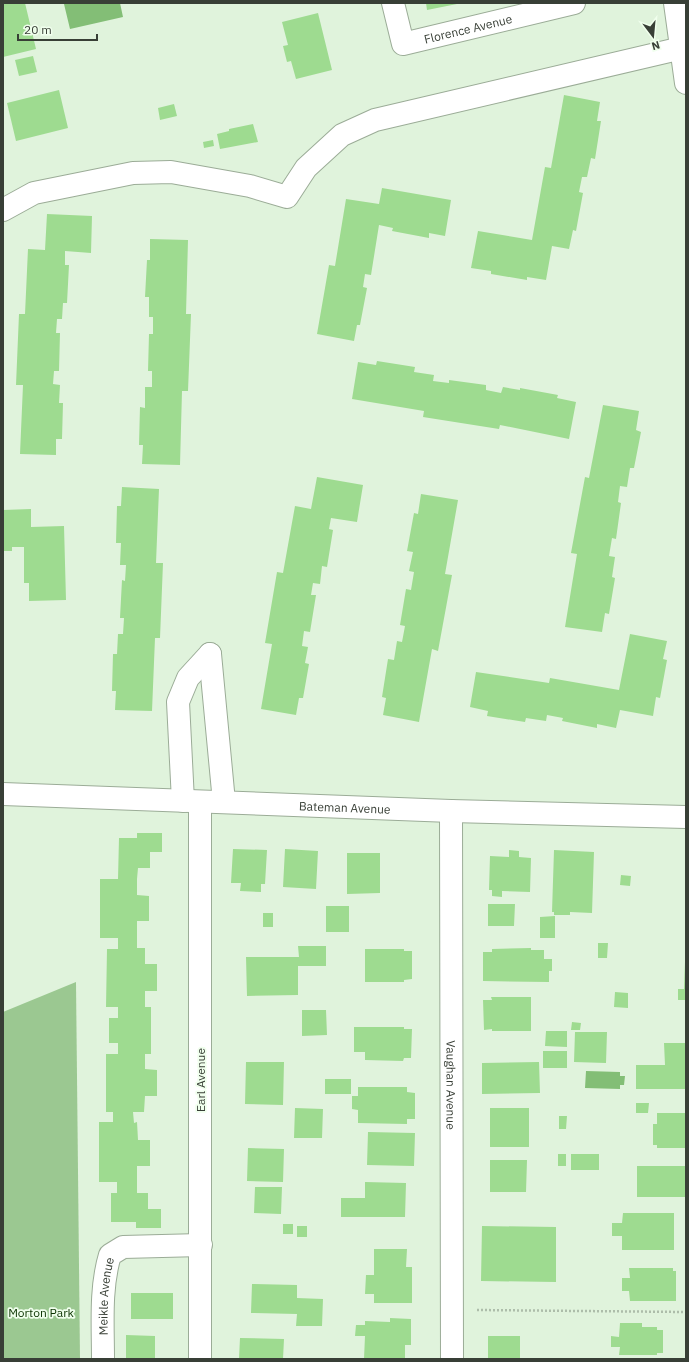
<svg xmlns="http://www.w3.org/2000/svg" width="689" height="1362" viewBox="0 0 689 1362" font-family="'IBM Plex Sans',sans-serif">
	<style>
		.green { fill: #9bc891 }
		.water { fill: #83be76 }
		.building { fill: #9edb90 }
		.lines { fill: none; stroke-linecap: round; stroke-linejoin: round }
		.minor-casing { stroke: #9bac97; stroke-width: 24 }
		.path { stroke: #adbdaa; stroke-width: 2.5; stroke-dasharray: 2 2; stroke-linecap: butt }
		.minor { stroke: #fff; stroke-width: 22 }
		.labels { text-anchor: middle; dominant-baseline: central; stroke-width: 3.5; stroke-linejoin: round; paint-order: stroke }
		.street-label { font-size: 12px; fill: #383f36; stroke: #f0ffed }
		.park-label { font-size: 12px; fill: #0b3401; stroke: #f0ffed }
	</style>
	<rect width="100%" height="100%" fill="#e0f3dc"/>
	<path class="green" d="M 76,982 L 80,1359 L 3,1359 L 3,1012 Z"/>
	<path class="water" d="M 70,3 L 120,3 L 123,17 L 70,29 L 64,4 Z
		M 586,1071 L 620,1072 L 620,1076 L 625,1076 L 624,1085 L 620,1085 L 620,1089 L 585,1088 Z"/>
	<path class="building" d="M 3,3 L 25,3 L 36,49 L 3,57 Z
		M 426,3 L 457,3 L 457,4 L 427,10 Z
		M 318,13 L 332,70 L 296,79 L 291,61 L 287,62 L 283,46 L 288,45 L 282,22 Z
		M 33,56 L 37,72 L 19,76 L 15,60 Z
		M 59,90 L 68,128 L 16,141 L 7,103 Z
		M 564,95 L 600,102 L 597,121 L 601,121 L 595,159 L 591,158 L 587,177 L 582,177 L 579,192 L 583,193 L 576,231 L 573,230 L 569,249 L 552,246 L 546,280 L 527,277 L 527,280 L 491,274 L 491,271 L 471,268 L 478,231 L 532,240 L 545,167 L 551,168 Z
		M 174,104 L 177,116 L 160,120 L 158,108 Z
		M 253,124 L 258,142 L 220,149 L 217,134 L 229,131 L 229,129 Z
		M 213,140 L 214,146 L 204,148 L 203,142 Z
		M 382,188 L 451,200 L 445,236 L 429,233 L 429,238 L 392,231 L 393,228 L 379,225 L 371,275 L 365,274 L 363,287 L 367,288 L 360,325 L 357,325 L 354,341 L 317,334 L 329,265 L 335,266 L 346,199 L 379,204 Z
		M 47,214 L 92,216 L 91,253 L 65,251 L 65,265 L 69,265 L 67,303 L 63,303 L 62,319 L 57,319 L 56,333 L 60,333 L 59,371 L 54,371 L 53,384 L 60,385 L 59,403 L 63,403 L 62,439 L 56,439 L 56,455 L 20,454 L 23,385 L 16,385 L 19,314 L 25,314 L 28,249 L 45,250 Z
		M 150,239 L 188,240 L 186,314 L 191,314 L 188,391 L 182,391 L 180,465 L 142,464 L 143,445 L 139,445 L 140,407 L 145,408 L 145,387 L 152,387 L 152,371 L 148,371 L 149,334 L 153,334 L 153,317 L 149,317 L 149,297 L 145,297 L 147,260 L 150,260 Z
		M 377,361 L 415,367 L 414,372 L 434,375 L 433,381 L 449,383 L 449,380 L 486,385 L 486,390 L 501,393 L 503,387 L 520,390 L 520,388 L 558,395 L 557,398 L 576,402 L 569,439 L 500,425 L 499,429 L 423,417 L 424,411 L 352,399 L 358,362 L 376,365 Z
		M 603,405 L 639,411 L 636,430 L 641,432 L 634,468 L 630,468 L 627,487 L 620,486 L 618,502 L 621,503 L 616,539 L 612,538 L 609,556 L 615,557 L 612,577 L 615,578 L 609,614 L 605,613 L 602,632 L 565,627 L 577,554 L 571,553 L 585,477 L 589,478 Z
		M 317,477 L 363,485 L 357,522 L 331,518 L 329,529 L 333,530 L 327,567 L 322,566 L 320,584 L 313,583 L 311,595 L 316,595 L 310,632 L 304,631 L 302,646 L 308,647 L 305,663 L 309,664 L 303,698 L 299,698 L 296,715 L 261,709 L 272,644 L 265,643 L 277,572 L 283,573 L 295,506 L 311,509 Z
		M 122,487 L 159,489 L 156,563 L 163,563 L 160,638 L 155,638 L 152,711 L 115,710 L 116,691 L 112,691 L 113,654 L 117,654 L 118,634 L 123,634 L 124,618 L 120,618 L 122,580 L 125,581 L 126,565 L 120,565 L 121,543 L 116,543 L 117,506 L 121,506 Z
		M 421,494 L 458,500 L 445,574 L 452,575 L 438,651 L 432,649 L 419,722 L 383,715 L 386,698 L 382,697 L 388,659 L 394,660 L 397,641 L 402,642 L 405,626 L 400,625 L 406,589 L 411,590 L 414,572 L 409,571 L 413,552 L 407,551 L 414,513 L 418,514 Z
		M 31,509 L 31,527 L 64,526 L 66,600 L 29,601 L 29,583 L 24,583 L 24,547 L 12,547 L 12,551 L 3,551 L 3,510 Z
		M 630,634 L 667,641 L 663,659 L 667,660 L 660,698 L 656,697 L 653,716 L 620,710 L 616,728 L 597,724 L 597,728 L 562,721 L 563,718 L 547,715 L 546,721 L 526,718 L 525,722 L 487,716 L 488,711 L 470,707 L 476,672 L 549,683 L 550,678 L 619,690 Z
		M 137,833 L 162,833 L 162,852 L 150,852 L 150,868 L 138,868 L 137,879 L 137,895 L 149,896 L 149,921 L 137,921 L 137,948 L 145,948 L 145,964 L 157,964 L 157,991 L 145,991 L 145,1007 L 151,1007 L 151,1054 L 145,1054 L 145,1069 L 157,1070 L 157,1096 L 145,1096 L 144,1112 L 133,1112 L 134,1123 L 137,1122 L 138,1140 L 150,1140 L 150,1166 L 137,1166 L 137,1193 L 148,1193 L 148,1209 L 161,1209 L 161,1228 L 136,1228 L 136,1222 L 111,1222 L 111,1193 L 117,1193 L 117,1182 L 99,1182 L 99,1122 L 113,1122 L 113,1112 L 106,1112 L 106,1054 L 118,1054 L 118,1043 L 109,1043 L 109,1018 L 118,1018 L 118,1007 L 106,1007 L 107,949 L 118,949 L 118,938 L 100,938 L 100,879 L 118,879 L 119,838 L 137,838 Z
		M 233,849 L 267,850 L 265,884 L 261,884 L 261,892 L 240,891 L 241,883 L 231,883 Z
		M 285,849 L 318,851 L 316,889 L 283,887 Z
		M 509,850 L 519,851 L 519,857 L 531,858 L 530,892 L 502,891 L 502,897 L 492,896 L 492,890 L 489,890 L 490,856 L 509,857 Z
		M 554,850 L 594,852 L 592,913 L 570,912 L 570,915 L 554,915 L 554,912 L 552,912 Z
		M 347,853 L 380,853 L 380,893 L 347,894 Z
		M 621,875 L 631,876 L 630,886 L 620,885 Z
		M 488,904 L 515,904 L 514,926 L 488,926 Z
		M 326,906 L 349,906 L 349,932 L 326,932 Z
		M 263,913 L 273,913 L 273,927 L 263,927 Z
		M 555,916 L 555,938 L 540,938 L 540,917 Z
		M 598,943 L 608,943 L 607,958 L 598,958 Z
		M 298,946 L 326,946 L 326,966 L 298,966 L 298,995 L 247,996 L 246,957 L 299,957 Z
		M 531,948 L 531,950 L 544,950 L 544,959 L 552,959 L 552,971 L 549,971 L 549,982 L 483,981 L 483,952 L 492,952 L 492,949 Z
		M 365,949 L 404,949 L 404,951 L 412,951 L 412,979 L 404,980 L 404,982 L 365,982 Z
		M 685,962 L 686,1000 L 678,1000 L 678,989 L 684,989 Z
		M 615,992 L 628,993 L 628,1008 L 614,1007 Z
		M 491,997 L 531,997 L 531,1031 L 492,1031 L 492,1029 L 484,1030 L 483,1000 L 492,1000 Z
		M 302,1010 L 326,1010 L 327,1035 L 302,1036 Z
		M 572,1022 L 581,1023 L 580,1030 L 571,1030 Z
		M 354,1027 L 404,1027 L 404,1029 L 412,1029 L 411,1058 L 404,1058 L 403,1061 L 365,1060 L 365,1052 L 354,1052 Z
		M 546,1031 L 567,1031 L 567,1047 L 545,1046 Z
		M 575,1032 L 607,1032 L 606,1063 L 574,1062 Z
		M 664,1043 L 686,1043 L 686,1089 L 636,1089 L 636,1065 L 665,1065 Z
		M 543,1051 L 567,1051 L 567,1068 L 543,1068 Z
		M 246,1062 L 284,1062 L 283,1105 L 245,1104 Z
		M 539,1062 L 540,1093 L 482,1094 L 482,1063 Z
		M 325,1079 L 351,1079 L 351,1094 L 325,1094 Z
		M 358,1087 L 407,1087 L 407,1092 L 415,1093 L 415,1119 L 407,1119 L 407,1124 L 358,1123 L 358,1110 L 352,1109 L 352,1096 L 358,1096 Z
		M 636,1103 L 649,1103 L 648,1113 L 636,1113 Z
		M 295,1108 L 323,1109 L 322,1138 L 294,1138 Z
		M 490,1108 L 529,1108 L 529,1147 L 490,1147 Z
		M 657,1113 L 686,1113 L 686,1148 L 657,1148 L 657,1145 L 653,1145 L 653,1124 L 657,1124 Z
		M 559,1116 L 567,1116 L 566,1129 L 559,1129 Z
		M 368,1132 L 415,1133 L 414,1166 L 367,1165 Z
		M 248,1148 L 284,1149 L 283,1182 L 247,1181 Z
		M 558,1154 L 566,1154 L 566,1166 L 558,1166 Z
		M 571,1154 L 599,1154 L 599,1170 L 571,1170 Z
		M 490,1160 L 527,1160 L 526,1192 L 490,1192 Z
		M 637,1166 L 686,1166 L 686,1197 L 637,1197 Z
		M 365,1182 L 406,1183 L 405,1217 L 341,1217 L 341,1198 L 365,1198 Z
		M 255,1187 L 282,1187 L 281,1214 L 254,1213 Z
		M 623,1213 L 674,1213 L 674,1250 L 622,1250 L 622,1236 L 612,1236 L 612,1223 L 622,1223 Z
		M 283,1224 L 293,1224 L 293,1234 L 283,1234 Z
		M 297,1226 L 307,1226 L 307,1237 L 297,1237 Z
		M 482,1226 L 556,1227 L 556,1282 L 481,1281 Z
		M 374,1249 L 407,1249 L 406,1267 L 412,1267 L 412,1303 L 374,1303 L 374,1294 L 365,1294 L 366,1275 L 374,1275 Z
		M 629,1268 L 673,1268 L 673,1271 L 676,1271 L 676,1301 L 630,1301 L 629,1291 L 622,1291 L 622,1278 L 630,1278 Z
		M 252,1284 L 297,1285 L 297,1298 L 323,1299 L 322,1326 L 296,1326 L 297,1314 L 251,1313 Z
		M 131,1293 L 173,1293 L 173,1319 L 131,1319 Z
		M 390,1318 L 411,1319 L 411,1345 L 405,1345 L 405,1359 L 364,1359 L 365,1336 L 355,1336 L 356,1325 L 365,1325 L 365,1321 L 390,1322 Z
		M 620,1323 L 642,1323 L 642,1327 L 657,1327 L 657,1330 L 663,1330 L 663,1353 L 657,1353 L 657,1355 L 619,1355 L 620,1347 L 611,1347 L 611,1336 L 619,1337 Z
		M 126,1335 L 155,1336 L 155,1359 L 126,1359 Z
		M 488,1336 L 520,1336 L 520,1359 L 488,1359 Z
		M 240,1338 L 284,1339 L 283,1359 L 239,1359 Z"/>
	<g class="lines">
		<g class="minor-casing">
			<g id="minor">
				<path id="s1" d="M 393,3 L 403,44 L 574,3"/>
				<path d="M 675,3 L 686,83"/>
				<path d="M 3,210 L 34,193 L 133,173 L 171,172 L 250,186 L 287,197 L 306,168 L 342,135 L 375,120 L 682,48"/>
				<path d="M 210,654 L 224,802"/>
				<path id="s2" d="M 3,794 L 451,811 L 686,817"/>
				<path d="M 183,801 L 178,702 L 188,678 L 210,654"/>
				<path id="s3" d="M 451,811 L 452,1359"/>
				<path id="s4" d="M 103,1359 C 103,1325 100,1288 110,1255 L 123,1247 L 201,1245"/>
				<path d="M 200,1359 L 200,802"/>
			</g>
		</g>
		<path class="path" d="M 477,1310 L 686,1312"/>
		<use href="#minor" class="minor"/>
	</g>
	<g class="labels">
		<g class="street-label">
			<text stroke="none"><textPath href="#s1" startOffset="109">Florence Avenue</textPath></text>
			<text stroke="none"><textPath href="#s2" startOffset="342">Bateman Avenue</textPath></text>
			<text transform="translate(200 1080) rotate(-90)">Earl Avenue</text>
			<text stroke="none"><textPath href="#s3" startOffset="274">Vaughan Avenue</textPath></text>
			<text stroke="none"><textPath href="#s4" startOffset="63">Meikle Avenue</textPath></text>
		</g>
		<g class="park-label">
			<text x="41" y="1312">Morton Park</text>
		</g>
	</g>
	<rect width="689" height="1362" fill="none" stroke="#383f36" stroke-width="8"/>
	<g transform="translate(653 36) rotate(164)" stroke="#f0ffed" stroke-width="3" paint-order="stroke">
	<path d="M0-3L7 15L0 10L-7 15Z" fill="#383f36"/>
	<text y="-6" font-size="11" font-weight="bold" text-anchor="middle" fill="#383f36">N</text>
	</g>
	<path d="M18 34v6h79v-6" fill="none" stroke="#383f36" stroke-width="2"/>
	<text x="24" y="34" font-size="12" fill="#383f36" stroke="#f0ffed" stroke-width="3" paint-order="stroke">20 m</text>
</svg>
